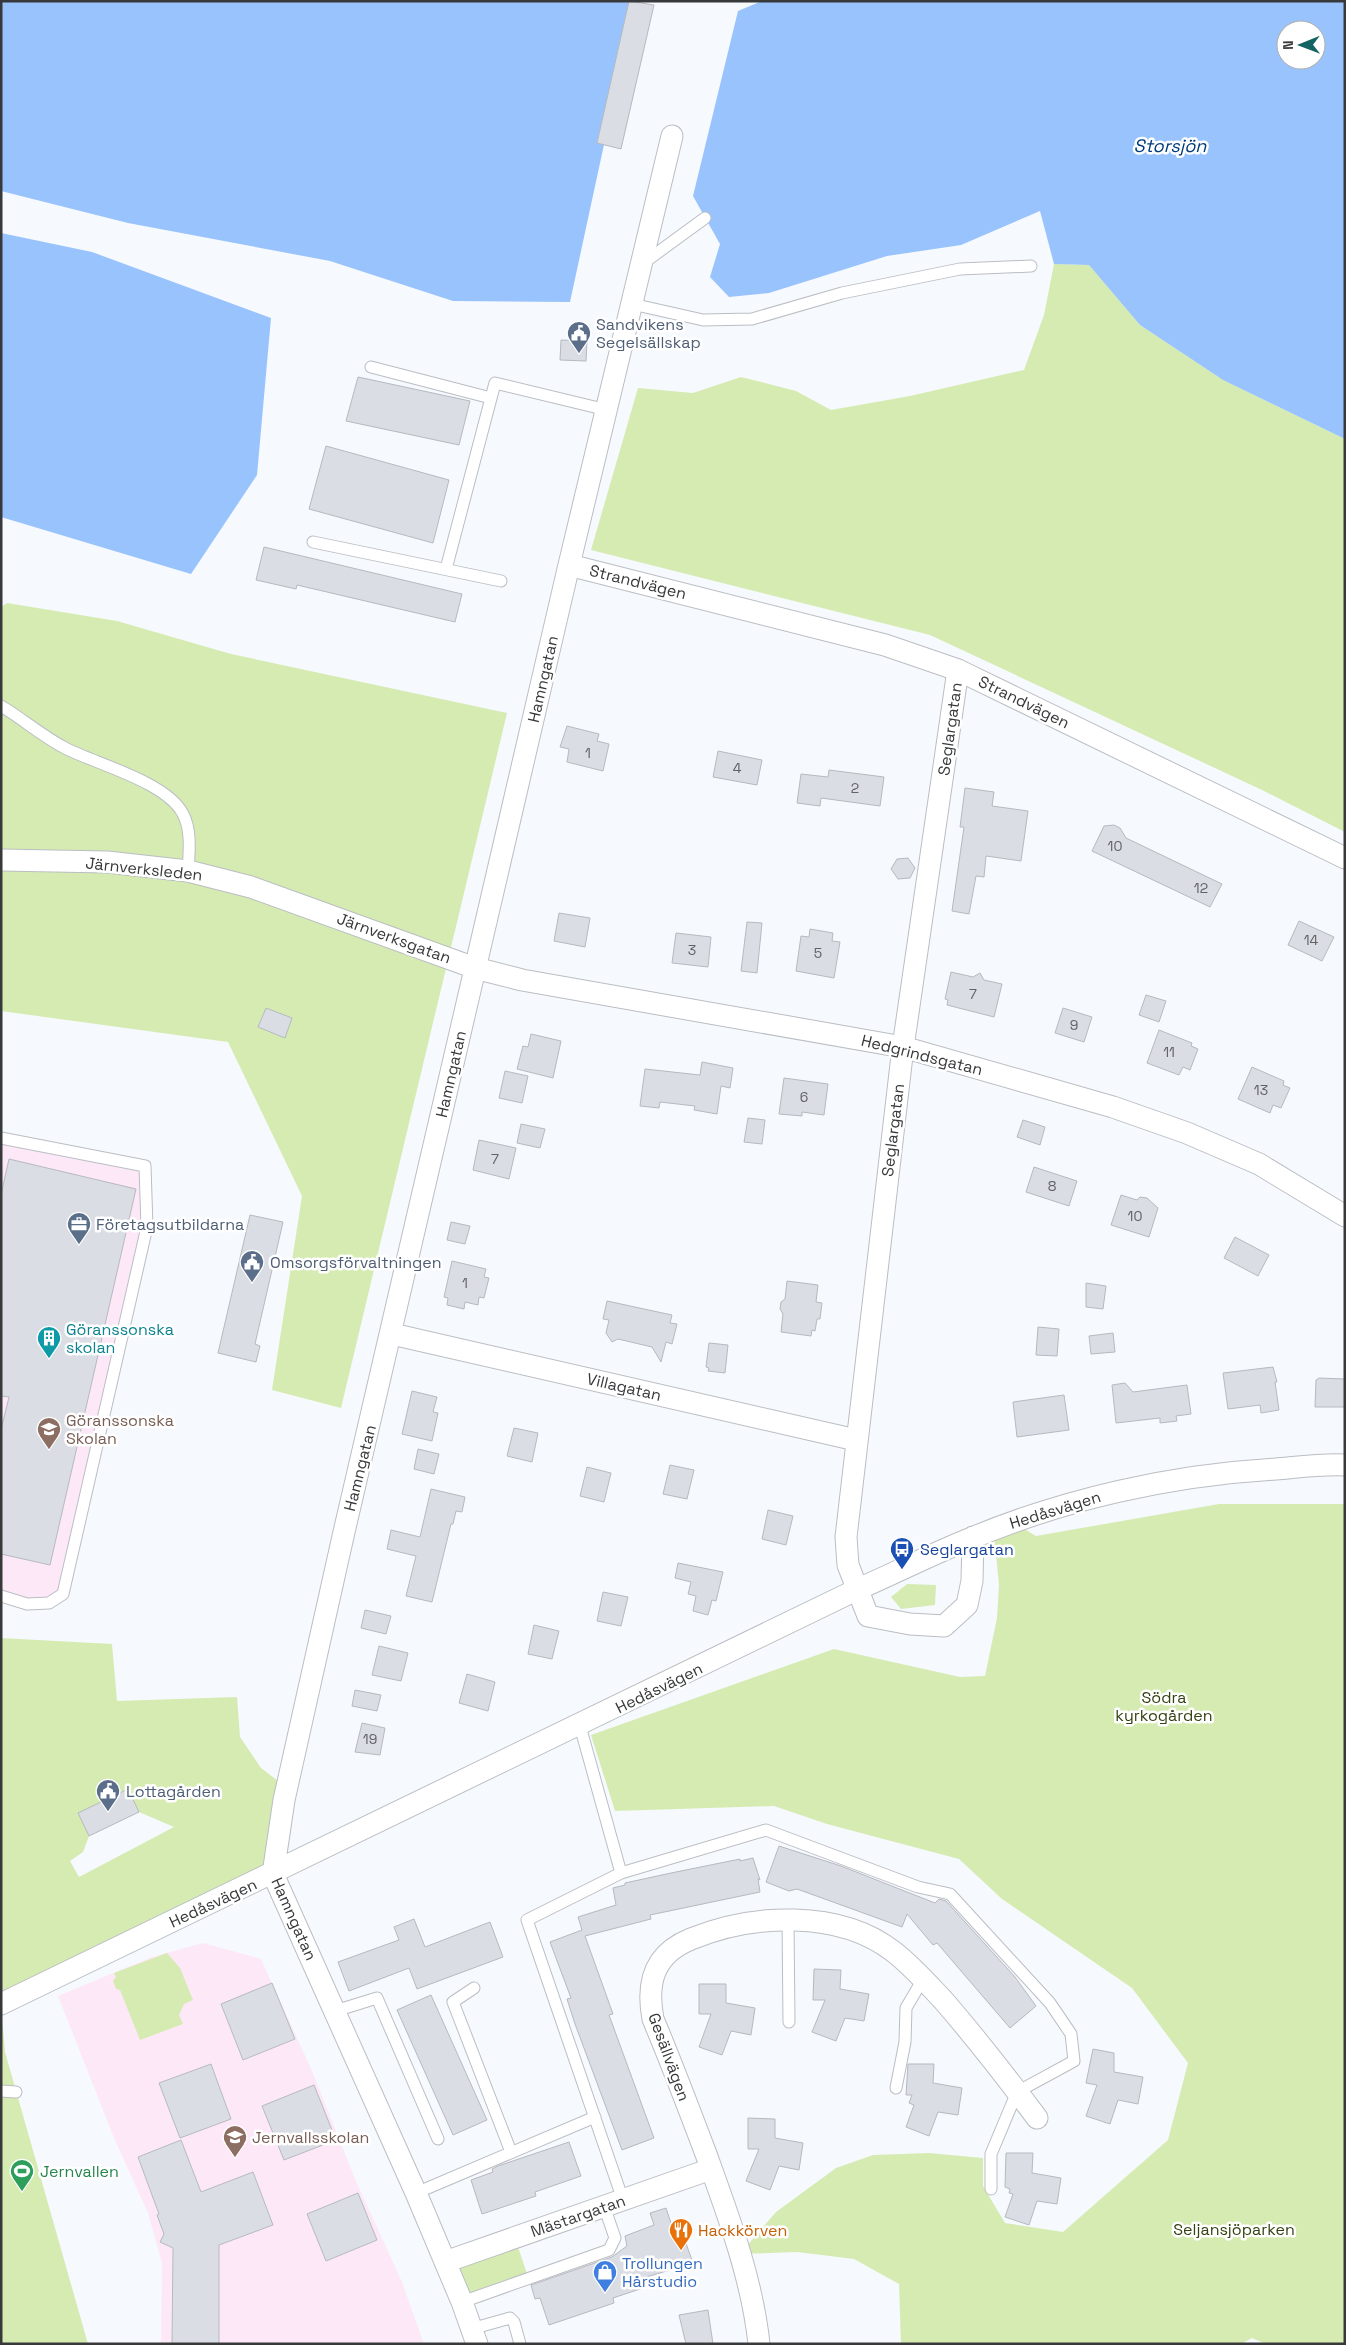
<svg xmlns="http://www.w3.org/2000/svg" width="1346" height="2345" viewBox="0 0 1346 2345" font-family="'Space Grotesk',sans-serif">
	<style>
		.education { fill: #fde8f7 }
		.green { fill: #d6ebb2; fill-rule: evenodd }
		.water { fill: #99c3fc; fill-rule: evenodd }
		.building { fill: #dadde3; stroke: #b6bac0 }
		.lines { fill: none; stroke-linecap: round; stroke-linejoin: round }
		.service-casing { stroke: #babec3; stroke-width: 13 }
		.minor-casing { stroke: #babec3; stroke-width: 23 }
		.service { stroke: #fff; stroke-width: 11 }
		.minor { stroke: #fff; stroke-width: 21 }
		.labels { text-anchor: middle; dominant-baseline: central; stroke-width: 5; stroke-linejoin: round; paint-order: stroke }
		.number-label { font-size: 14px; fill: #606265 }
		.service-label { font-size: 16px; fill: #4e5e75; stroke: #fff; text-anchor: start }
		.street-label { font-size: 16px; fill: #38393b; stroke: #fff }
		.culture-label { font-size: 16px; fill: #0d838f; stroke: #fff; text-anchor: start }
		.education-label { font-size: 16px; fill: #785e54; stroke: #fff; text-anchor: start }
		.transit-label { font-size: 16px; fill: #164399; stroke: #fff; text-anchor: start }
		.park-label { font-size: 16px; fill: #334211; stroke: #fff }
		.leisure-label { font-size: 16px; fill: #27864d; stroke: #fff; text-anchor: start }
		.food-label { font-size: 16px; fill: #c56008; stroke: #fff; text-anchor: start }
		.shop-label { font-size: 16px; fill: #366cbe; stroke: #fff; text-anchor: start }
		.water-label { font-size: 18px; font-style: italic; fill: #003b7b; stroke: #fff }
	</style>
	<rect width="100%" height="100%" fill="#f6f9fe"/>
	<path class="education" d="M 1,1138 L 145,1166 L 147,1227 L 63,1594 L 49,1603 L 1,1596 Z
		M 203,1943 L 261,1959 L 312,2071 L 355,2179 L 402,2282 L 424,2344 L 161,2344 L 162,2263 L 148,2213 L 114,2138 L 58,1996 L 152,1957 Z"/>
	<path class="green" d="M 1054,264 L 1089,265 L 1140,325 L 1223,380 L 1345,439 L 1345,832 L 1262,790 L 930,635 L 591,550 L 638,388 L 693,393 L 741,377 L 796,391 L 831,410 L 910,396 L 1024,370 L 1044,315 Z
		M 7,603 L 117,621 L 231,654 L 507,713 L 341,1408 L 272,1390 L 302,1196 L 228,1042 L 1,1011 L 1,607 Z
		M 1219,1504 L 1345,1504 L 1345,2344 L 1266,2344 L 1252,2338 L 1241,2344 L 901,2344 L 899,2284 L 854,2259 L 797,2252 L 740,2254 L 776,2212 L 836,2168 L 873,2155 L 929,2153 L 983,2158 L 983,2186 L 1005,2223 L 1063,2232 L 1168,2140 L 1188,2063 L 1132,1988 L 1002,1899 L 959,1859 L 827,1824 L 774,1806 L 615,1811 L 591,1735 L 834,1649 L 960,1677 L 985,1676 L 997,1618 L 999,1585 L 994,1533 L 1018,1525 L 1036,1536 Z
		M 907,1584 L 936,1585 L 935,1605 L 901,1609 L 891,1597 Z
		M 1,1638 L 112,1644 L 117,1701 L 237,1697 L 240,1737 L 261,1768 L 286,1787 L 273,1874 L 1,2004 ZM 127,1789 L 139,1812 L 174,1827 L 79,1877 L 70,1861 L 83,1852 L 89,1836 L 79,1813 Z
		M 167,1953 L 180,1968 L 193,2000 L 184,2004 L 179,2015 L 183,2024 L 140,2040 L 120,1990 L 116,1989 L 113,1981 L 116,1977 L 114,1973 Z
		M 1,2006 L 5,2052 L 88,2344 L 1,2344 Z
		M 515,2238 L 528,2277 L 462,2302 L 445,2262 Z"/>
	<path class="water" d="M 1,1 L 635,1 L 570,302 L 453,301 L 330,261 L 128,223 L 1,191 Z
		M 762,1 L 1345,1 L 1345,439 L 1223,380 L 1140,325 L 1089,265 L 1054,264 L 1040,211 L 961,245 L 887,256 L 769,293 L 729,297 L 710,277 L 720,244 L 693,196 L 738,11 ZM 1286,30 L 1316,30 L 1316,60 L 1286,60 Z
		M 1,233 L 92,252 L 271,318 L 257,475 L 191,574 L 1,517 Z"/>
	<path class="building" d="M 629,1 L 654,5 L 621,149 L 597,143 Z
		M 561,340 L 587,341 L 586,361 L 560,360 Z
		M 358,377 L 470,401 L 459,445 L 346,421 Z
		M 326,446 L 449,480 L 433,543 L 309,509 Z
		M 264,547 L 462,594 L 455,622 L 297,585 L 296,589 L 256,580 Z
		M 567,726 L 599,734 L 597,741 L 609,744 L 603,771 L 567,762 L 569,749 L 560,747 Z
		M 718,751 L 762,760 L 757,785 L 713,777 Z
		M 829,770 L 884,777 L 880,806 L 821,798 L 820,806 L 797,803 L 801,774 L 828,777 Z
		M 965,788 L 994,792 L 992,806 L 1028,811 L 1021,861 L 986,856 L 984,877 L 976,876 L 969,914 L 952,911 L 964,827 L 960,827 Z
		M 1114,825 L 1120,828 L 1126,838 L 1222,884 L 1210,907 L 1092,851 L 1104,826 Z
		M 908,858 L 915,868 L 910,878 L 898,879 L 891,869 L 897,859 Z
		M 559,913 L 590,918 L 585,947 L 554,941 Z
		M 1299,921 L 1334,937 L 1322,961 L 1288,945 Z
		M 747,922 L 762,923 L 757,973 L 741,971 Z
		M 810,929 L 833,933 L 832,941 L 840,942 L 834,978 L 796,971 L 801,936 L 809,937 Z
		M 676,933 L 711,937 L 708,967 L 672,963 Z
		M 951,972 L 973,977 L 980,973 L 984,980 L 1002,984 L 994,1017 L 947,1005 L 948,1000 L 945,999 Z
		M 1146,995 L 1166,1001 L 1159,1022 L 1139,1015 Z
		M 266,1008 L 292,1018 L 285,1038 L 258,1027 Z
		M 1063,1008 L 1092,1017 L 1084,1042 L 1055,1033 Z
		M 1159,1030 L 1192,1043 L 1191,1046 L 1198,1049 L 1190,1070 L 1183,1067 L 1179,1075 L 1147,1063 Z
		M 531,1034 L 561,1041 L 553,1078 L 517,1069 L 523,1046 L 528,1047 Z
		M 702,1062 L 733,1068 L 730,1088 L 721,1086 L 717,1114 L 694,1110 L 695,1106 L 660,1102 L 659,1108 L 640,1106 L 645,1069 L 700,1075 Z
		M 1252,1067 L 1284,1081 L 1283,1085 L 1290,1088 L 1281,1108 L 1273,1105 L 1270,1113 L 1238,1099 Z
		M 505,1071 L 528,1076 L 522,1103 L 499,1098 Z
		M 784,1078 L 828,1084 L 824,1115 L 802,1112 L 802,1116 L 779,1114 Z
		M 748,1118 L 765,1120 L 762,1144 L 744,1142 Z
		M 1023,1120 L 1045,1127 L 1040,1145 L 1017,1137 Z
		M 521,1124 L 545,1129 L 540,1148 L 517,1143 Z
		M 479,1140 L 516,1148 L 509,1179 L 473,1170 Z
		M 9,1159 L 136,1189 L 50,1565 L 1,1554 L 1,1430 L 9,1397 L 1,1396 L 1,1195 Z
		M 1034,1167 L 1077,1181 L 1069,1206 L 1026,1192 Z
		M 1121,1195 L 1137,1200 L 1140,1197 L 1147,1198 L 1158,1208 L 1149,1237 L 1111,1225 Z
		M 250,1215 L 283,1222 L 255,1344 L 260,1346 L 256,1362 L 218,1353 Z
		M 451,1222 L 470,1226 L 465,1244 L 447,1240 Z
		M 1235,1237 L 1269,1255 L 1258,1276 L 1224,1258 Z
		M 452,1261 L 486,1269 L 484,1277 L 489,1278 L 484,1298 L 479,1297 L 478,1305 L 465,1302 L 464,1309 L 447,1305 L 448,1298 L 444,1297 Z
		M 787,1281 L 818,1285 L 816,1302 L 822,1303 L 820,1319 L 817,1319 L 815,1331 L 812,1330 L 811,1336 L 781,1332 L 783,1314 L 780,1309 L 781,1302 L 785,1299 Z
		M 1086,1283 L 1106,1286 L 1103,1309 L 1086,1307 Z
		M 607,1301 L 672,1315 L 670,1323 L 677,1324 L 672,1344 L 666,1342 L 661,1362 L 652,1347 L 618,1339 L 612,1342 L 606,1333 L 609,1320 L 603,1319 Z
		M 1038,1327 L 1059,1329 L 1057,1356 L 1036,1355 Z
		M 1113,1333 L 1115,1352 L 1091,1354 L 1089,1336 Z
		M 709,1343 L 728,1345 L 725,1373 L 708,1371 L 709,1368 L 706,1367 Z
		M 1273,1367 L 1277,1382 L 1275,1382 L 1279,1410 L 1261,1413 L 1260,1405 L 1228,1409 L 1223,1373 Z
		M 1319,1378 L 1345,1379 L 1345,1407 L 1315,1407 L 1316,1380 Z
		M 1125,1383 L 1133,1392 L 1187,1385 L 1191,1414 L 1176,1416 L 1177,1421 L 1160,1423 L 1160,1418 L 1116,1423 L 1112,1385 Z
		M 412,1391 L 437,1397 L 433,1412 L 438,1413 L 432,1441 L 402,1434 Z
		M 1064,1395 L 1069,1430 L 1017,1437 L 1013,1402 Z
		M 514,1428 L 538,1433 L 532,1462 L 507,1456 Z
		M 418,1449 L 439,1454 L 434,1474 L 414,1469 Z
		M 670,1465 L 694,1470 L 687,1499 L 663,1494 Z
		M 587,1467 L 611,1473 L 604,1502 L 580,1496 Z
		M 431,1489 L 465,1497 L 462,1512 L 456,1511 L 453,1524 L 451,1524 L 432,1602 L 406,1596 L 416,1556 L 387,1549 L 391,1530 L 420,1537 Z
		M 768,1510 L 793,1516 L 786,1545 L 762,1539 Z
		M 678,1563 L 723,1572 L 716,1601 L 712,1600 L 708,1615 L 693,1611 L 696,1596 L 688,1594 L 691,1582 L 675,1578 Z
		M 603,1592 L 628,1597 L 621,1626 L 597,1621 Z
		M 365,1610 L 391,1616 L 386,1634 L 361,1628 Z
		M 534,1625 L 559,1631 L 552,1659 L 528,1654 Z
		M 379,1646 L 408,1653 L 401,1681 L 372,1675 Z
		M 467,1674 L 495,1682 L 488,1711 L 459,1703 Z
		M 355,1690 L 381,1695 L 377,1711 L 352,1706 Z
		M 362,1723 L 385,1728 L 380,1755 L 355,1752 Z
		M 128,1789 L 139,1812 L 89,1836 L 78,1813 Z
		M 779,1846 L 841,1866 L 935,1903 L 939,1899 L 946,1901 L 1015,1977 L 1036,2006 L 1010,2028 L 937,1943 L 933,1945 L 907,1914 L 902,1927 L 797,1889 L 789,1891 L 766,1882 Z
		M 753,1858 L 760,1880 L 758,1879 L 760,1892 L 650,1915 L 651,1919 L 585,1936 L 613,2014 L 609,2015 L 654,2138 L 622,2150 L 575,2024 L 567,1999 L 571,1998 L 550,1942 L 582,1930 L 578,1917 L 616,1905 L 613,1888 L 625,1885 L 625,1883 L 671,1873 L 740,1859 L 740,1861 Z
		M 414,1919 L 425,1947 L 490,1922 L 503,1957 L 417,1989 L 409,1968 L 349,1991 L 338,1962 L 399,1940 L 394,1927 Z
		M 814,1969 L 841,1970 L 840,1989 L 869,1994 L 864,2021 L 845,2018 L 836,2041 L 812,2032 L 825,2000 L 813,2000 Z
		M 272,1983 L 295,2039 L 243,2060 L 221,2004 Z
		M 699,1984 L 726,1984 L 726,2003 L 755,2008 L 751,2035 L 731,2031 L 722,2055 L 699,2047 L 711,2014 L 699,2014 Z
		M 431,1995 L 487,2120 L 453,2135 L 397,2010 Z
		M 1093,2049 L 1114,2053 L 1114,2072 L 1143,2077 L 1138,2104 L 1118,2100 L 1110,2124 L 1086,2116 L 1097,2085 L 1086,2083 Z
		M 211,2064 L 231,2119 L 180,2138 L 159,2083 Z
		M 908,2064 L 934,2064 L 933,2083 L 962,2088 L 958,2115 L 938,2112 L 929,2136 L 906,2127 L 914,2105 L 909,2103 L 912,2095 L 906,2095 Z
		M 314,2085 L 336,2140 L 284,2160 L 262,2106 Z
		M 748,2118 L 775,2119 L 775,2138 L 803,2143 L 799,2170 L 779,2166 L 770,2190 L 746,2181 L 759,2149 L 748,2149 Z
		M 181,2140 L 201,2192 L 253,2172 L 273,2225 L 219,2245 L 219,2344 L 172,2344 L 173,2248 L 160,2242 L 164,2234 L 157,2215 L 159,2214 L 138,2157 Z
		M 569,2142 L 581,2176 L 535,2192 L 536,2196 L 482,2214 L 471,2180 L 493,2172 L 492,2169 L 498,2166 Z
		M 1006,2153 L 1033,2153 L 1032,2173 L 1061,2178 L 1057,2204 L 1037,2201 L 1029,2225 L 1005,2217 L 1013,2194 L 1009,2193 L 1010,2189 L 1005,2187 Z
		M 358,2193 L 377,2240 L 326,2261 L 307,2214 Z
		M 666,2208 L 671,2223 L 678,2221 L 693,2263 L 640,2279 L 643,2288 L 613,2298 L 614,2303 L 549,2325 L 540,2298 L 535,2299 L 531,2285 L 612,2257 L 627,2246 L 625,2236 L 654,2225 L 650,2213 Z
		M 708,2310 L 713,2344 L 686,2344 L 679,2315 Z"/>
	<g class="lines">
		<g class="service-casing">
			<path id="service" d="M 642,264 L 705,218
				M 632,304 L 703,320 L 752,319 L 842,293 L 960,269 L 1031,266
				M 371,367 L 491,398
				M 313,542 L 501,581
				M 446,569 L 495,383 L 607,410
				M 1,706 C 23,719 42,736 65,748 C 96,764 167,782 183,814 C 192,831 189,853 188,871
				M 1,1138 L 145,1166 L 147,1227 L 63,1594 L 49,1603 L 27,1604 L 1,1596
				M 580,1726 L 621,1873
				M 788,1920 L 789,2022
				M 474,1988 L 453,2002 L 511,2152
				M 335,2011 L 377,1998 L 438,2139
				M 896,2088 L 905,2042 L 906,2008 L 923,1979
				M 1,2091 L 16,2092
				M 416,2193 L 595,2117
				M 623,2200 L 527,1920 L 621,1873 L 766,1830 L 918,1887 L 950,1894 L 1050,2003 L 1071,2034 L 1074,2061 L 1017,2092 L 991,2154 L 991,2189
				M 462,2302 L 609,2250 L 615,2238 L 604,2206
				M 471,2329 L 510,2318 L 514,2322 L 520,2344"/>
		</g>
		<g class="minor-casing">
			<path id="minor" d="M 569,565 L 885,645 L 958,670 L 1345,858
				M 958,670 L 903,1047 L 846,1537 L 848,1565 L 868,1616 L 910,1624 L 944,1626 L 967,1605 L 972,1581 L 973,1537
				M 1,860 L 107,862 L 188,871 L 251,887 L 475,968 L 522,980 L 903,1047 L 1113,1107 L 1187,1133 L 1259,1164 L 1345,1216
				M 392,1334 L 856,1440
				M 1,2004 L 856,1590 C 893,1574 930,1555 967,1540 C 1064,1499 1171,1475 1276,1469 C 1299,1467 1322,1464 1345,1465
				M 445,2262 L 711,2169
				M 477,2344 L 462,2302 L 416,2193 L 273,1874 L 284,1800 L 344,1532 L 569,565 L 672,136
				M 759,2344 C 752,2278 728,2215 706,2154 C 689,2109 672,2064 653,2019 C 646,1982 654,1954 691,1939 C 752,1914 839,1909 894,1952 C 912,1966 927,1983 943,2000 C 976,2038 1007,2078 1037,2118"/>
		</g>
		<use href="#service" class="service"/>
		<use href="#minor" class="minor"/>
	</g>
	<defs>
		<g id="civic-pin" transform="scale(1.25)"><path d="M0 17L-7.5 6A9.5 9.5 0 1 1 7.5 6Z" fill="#5c6f8a" stroke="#fff"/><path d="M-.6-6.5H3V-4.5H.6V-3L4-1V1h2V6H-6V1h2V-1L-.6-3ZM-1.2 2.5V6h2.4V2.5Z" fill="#fff"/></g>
		<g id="office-pin" transform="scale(1.25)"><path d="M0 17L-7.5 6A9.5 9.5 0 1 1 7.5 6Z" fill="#5c6f8a" stroke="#fff"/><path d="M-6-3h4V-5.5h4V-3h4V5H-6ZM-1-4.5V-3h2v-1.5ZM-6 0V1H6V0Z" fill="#fff"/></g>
		<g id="building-pin" transform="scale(1.25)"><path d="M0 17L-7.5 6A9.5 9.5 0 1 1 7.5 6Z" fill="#0f9aa8" stroke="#fff"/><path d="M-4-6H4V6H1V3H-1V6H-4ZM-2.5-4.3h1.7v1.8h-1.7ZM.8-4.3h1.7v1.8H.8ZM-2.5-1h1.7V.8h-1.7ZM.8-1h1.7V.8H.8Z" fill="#fff"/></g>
		<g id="school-pin" transform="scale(1.25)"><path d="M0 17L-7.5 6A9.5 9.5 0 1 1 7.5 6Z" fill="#8d6e63" stroke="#fff"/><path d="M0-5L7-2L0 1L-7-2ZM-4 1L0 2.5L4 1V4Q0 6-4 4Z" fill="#fff"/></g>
		<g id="bus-pin" transform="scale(1.25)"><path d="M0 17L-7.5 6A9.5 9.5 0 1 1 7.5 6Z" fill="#1a4fb4" stroke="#fff"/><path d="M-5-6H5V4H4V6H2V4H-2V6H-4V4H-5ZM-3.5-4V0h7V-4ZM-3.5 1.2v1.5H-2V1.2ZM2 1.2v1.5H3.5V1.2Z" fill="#fff"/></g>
		<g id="stadium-pin" transform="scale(1.25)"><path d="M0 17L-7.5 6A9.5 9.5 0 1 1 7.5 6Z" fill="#2e9e5b" stroke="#fff"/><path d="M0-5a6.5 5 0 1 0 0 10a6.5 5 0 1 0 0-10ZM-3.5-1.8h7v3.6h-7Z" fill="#fff"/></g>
		<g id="restaurant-pin" transform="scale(1.25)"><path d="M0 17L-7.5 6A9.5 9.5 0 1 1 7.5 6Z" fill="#e8710a" stroke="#fff"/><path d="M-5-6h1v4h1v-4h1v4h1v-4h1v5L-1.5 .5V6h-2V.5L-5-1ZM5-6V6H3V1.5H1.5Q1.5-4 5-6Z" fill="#fff"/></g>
		<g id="shop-pin" transform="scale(1.25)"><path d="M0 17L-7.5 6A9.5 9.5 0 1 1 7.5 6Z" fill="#3f7fe0" stroke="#fff"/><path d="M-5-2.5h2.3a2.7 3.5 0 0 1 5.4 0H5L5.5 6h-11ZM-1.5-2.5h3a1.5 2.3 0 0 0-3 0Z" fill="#fff"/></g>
	</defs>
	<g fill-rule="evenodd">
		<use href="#civic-pin" x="579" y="333"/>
		<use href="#office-pin" x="79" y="1224"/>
		<use href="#civic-pin" x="252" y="1262"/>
		<use href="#building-pin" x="49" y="1338"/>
		<use href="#school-pin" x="49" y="1429"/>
		<use href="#bus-pin" x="902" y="1549"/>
		<use href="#civic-pin" x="108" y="1791"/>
		<use href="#school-pin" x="235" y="2137"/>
		<use href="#stadium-pin" x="22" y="2171"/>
		<use href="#restaurant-pin" x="681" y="2230"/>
		<use href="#shop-pin" x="605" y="2272"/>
	</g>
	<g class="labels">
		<g class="number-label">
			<text x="588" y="753">1</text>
			<text x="737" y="768">4</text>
			<text x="855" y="788">2</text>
			<text x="1115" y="846">10</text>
			<text x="1201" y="888">12</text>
			<text x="1311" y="940">14</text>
			<text x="692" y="950">3</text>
			<text x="818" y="953">5</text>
			<text x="973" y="994">7</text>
			<text x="1074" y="1025">9</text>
			<text x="1169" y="1052">11</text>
			<text x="1261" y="1090">13</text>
			<text x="804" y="1097">6</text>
			<text x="495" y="1159">7</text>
			<text x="1052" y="1186">8</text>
			<text x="1135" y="1216">10</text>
			<text x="465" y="1283">1</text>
			<text x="370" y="1739">19</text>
		</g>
		<g class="service-label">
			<text x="596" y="324">Sandvikens<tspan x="596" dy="18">Segelsällskap</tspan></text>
			<text x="96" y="1224">Företagsutbildarna</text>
			<text x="270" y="1262">Omsorgsförvaltningen</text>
			<text x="126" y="1791">Lottagården</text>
		</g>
		<g class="street-label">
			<text transform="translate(638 582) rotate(14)">Strandvägen</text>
			<text transform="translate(543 679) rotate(-77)">Hamngatan</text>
			<text transform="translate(1024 702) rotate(26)">Strandvägen</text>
			<text transform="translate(950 729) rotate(-82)">Seglargatan</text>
			<text transform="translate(144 869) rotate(6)">Järnverksleden</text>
			<text transform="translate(394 938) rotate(20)">Järnverksgatan</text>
			<text transform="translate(922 1055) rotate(14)">Hedgrindsgatan</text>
			<text transform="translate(451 1074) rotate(-77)">Hamngatan</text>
			<text transform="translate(893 1130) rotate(-83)">Seglargatan</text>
			<text transform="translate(624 1387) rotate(13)">Villagatan</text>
			<text transform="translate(360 1468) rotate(-76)">Hamngatan</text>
			<text transform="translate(1055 1510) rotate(-17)">Hedåsvägen</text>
			<text transform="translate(659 1688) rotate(-26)">Hedåsvägen</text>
			<text transform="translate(213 1903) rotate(-25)">Hedåsvägen</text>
			<text transform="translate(294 1919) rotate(66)">Hamngatan</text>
			<text transform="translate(669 2057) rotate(70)">Gesällvägen</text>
			<text transform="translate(578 2216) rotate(-19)">Mästargatan</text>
		</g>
		<g class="culture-label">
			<text x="66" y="1329">Göranssonska<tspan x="66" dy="18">skolan</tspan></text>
		</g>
		<g class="education-label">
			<text x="66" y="1420">Göranssonska<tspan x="66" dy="18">Skolan</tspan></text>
			<text x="252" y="2137">Jernvallsskolan</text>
		</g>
		<g class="transit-label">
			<text x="920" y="1549">Seglargatan</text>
		</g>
		<g class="park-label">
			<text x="1164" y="1697">Södra<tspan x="1164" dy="18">kyrkogården</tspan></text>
			<text x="1234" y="2229">Seljansjöparken</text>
		</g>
		<g class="leisure-label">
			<text x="40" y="2171">Jernvallen</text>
		</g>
		<g class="food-label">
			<text x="698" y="2230">Hackkörven</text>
		</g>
		<g class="shop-label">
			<text x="622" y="2263">Trollungen<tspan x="622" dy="18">Hårstudio</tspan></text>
		</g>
		<g class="water-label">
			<text x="1170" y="145">Storsjön</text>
		</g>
	</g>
	<rect width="1346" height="2345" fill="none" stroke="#38393b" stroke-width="5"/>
	<g transform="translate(1301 45) rotate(269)"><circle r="24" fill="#ffffff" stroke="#afb0b1"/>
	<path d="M0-4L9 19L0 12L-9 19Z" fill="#136362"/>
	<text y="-8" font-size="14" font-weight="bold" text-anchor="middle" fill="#38393b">N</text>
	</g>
</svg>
